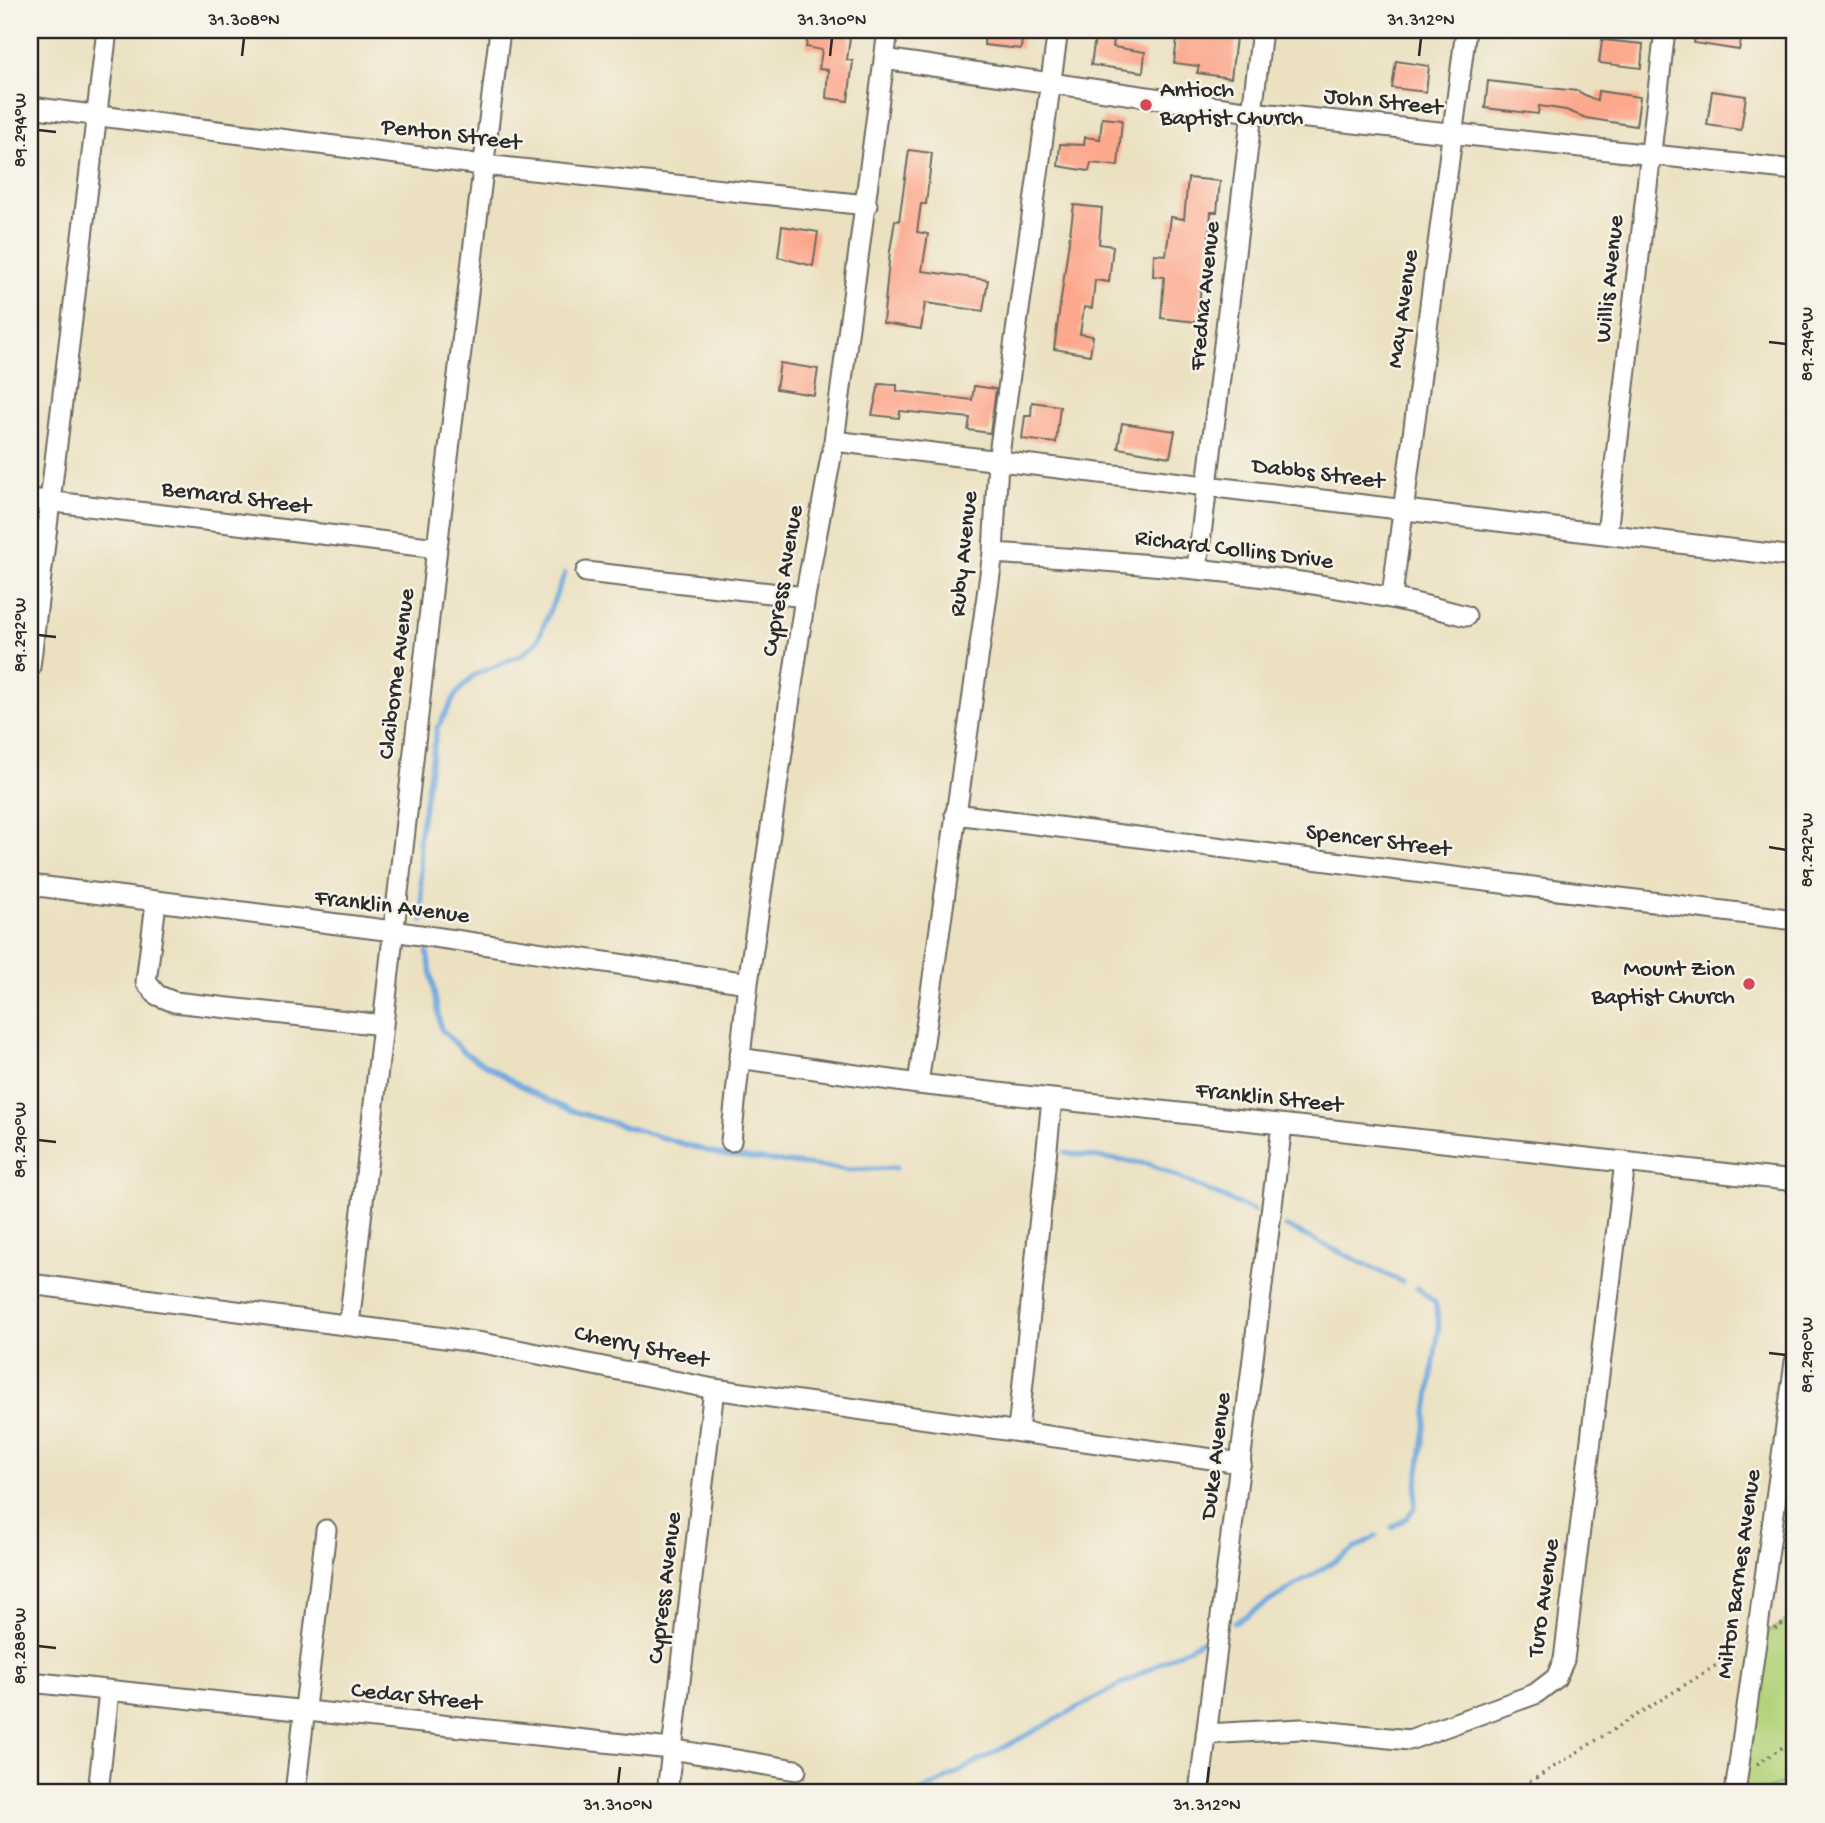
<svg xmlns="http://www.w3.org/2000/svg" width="1825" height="1823" viewBox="0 0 1825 1823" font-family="'Gochi Hand',sans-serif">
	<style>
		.green { fill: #b4d37a; stroke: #707f52; stroke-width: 2 }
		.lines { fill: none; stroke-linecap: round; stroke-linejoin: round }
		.stream { stroke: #6fa8de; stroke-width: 5 }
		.building { fill: #fda88d }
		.minor-casing { stroke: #6e6b60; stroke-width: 23 }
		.path { stroke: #6e6b60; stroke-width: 3.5; stroke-dasharray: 2 5; stroke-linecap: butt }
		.minor { stroke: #fff; stroke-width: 19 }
		.ticks { fill: none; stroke: #2b2b2b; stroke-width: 2.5 }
		.poi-dot { fill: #d1495b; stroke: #f7f3e8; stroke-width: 2.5 }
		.labels { text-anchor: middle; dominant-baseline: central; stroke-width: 5; stroke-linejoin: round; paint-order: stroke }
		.poi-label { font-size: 24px; fill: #2b2b2b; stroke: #f7f3e8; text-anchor: start }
		.street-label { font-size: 24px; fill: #2b2b2b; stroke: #f7f3e8 }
		.neatline { fill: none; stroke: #2b2b2b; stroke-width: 2.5 }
		.ticks-label { font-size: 18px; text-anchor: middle; fill: #2b2b2b }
	</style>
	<rect width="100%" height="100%" fill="#f7f3e8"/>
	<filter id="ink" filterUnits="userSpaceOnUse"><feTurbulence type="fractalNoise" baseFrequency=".0143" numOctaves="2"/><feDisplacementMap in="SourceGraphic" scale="14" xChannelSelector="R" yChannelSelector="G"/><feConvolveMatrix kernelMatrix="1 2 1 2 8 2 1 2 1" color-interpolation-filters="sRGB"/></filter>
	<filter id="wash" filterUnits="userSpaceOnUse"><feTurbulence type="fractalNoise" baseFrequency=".00686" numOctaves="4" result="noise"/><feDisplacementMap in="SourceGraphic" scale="28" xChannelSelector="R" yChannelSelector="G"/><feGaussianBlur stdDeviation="1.57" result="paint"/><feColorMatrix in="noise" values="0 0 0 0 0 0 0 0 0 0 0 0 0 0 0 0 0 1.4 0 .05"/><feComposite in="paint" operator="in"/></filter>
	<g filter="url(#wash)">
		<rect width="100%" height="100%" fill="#ebe1c1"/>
		<path class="green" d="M 1795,1616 L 1795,1778 L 1762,1793 L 1735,1793 L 1755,1641 Z"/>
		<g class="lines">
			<path class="stream" d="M 423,921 L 419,838 L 437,728 L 457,693 L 474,675 L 522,655 L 537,642 L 565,573
				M 427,951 L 441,1029 L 465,1053 L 533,1093 L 569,1110 L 721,1155 L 850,1170 L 896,1168
				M 1065,1153 L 1149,1164 L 1254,1211
				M 1285,1226 L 1402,1282
				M 1392,1527 L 1407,1518 L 1414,1508 L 1439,1325 L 1435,1302 L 1417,1288
				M 1234,1623 L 1376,1536
				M 919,1793 L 1207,1638"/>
		</g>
		<g id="blocks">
			<path class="building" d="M 809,30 L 851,30 L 847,60 L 853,61 L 848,101 L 826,98 L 828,70 L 819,69 L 822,50 L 806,47 Z
				M 985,30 L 1023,30 L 1021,49 L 984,45 Z
				M 1178,30 L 1237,30 L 1231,78 L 1197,73 L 1199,66 L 1174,63 Z
				M 1696,30 L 1743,30 L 1739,50 L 1694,43 Z
				M 1095,37 L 1114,40 L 1113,47 L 1145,52 L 1143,72 L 1091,65 Z
				M 1602,40 L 1643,44 L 1641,68 L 1599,63 Z
				M 1396,61 L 1429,66 L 1426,92 L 1392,88 Z
				M 1488,81 L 1577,91 L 1597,101 L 1598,91 L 1640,97 L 1636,126 L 1586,118 L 1566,110 L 1539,106 L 1538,114 L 1485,108 Z
				M 1712,91 L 1746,96 L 1741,130 L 1707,125 Z
				M 1102,118 L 1122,120 L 1118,166 L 1091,163 L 1089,171 L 1058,166 L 1060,144 L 1084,145 L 1085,137 L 1100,139 Z
				M 909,150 L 932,153 L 926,204 L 921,204 L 917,232 L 928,234 L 922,271 L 988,280 L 983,311 L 925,303 L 921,329 L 883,323 L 890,251 L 895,220 L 899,221 Z
				M 1188,178 L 1220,181 L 1217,212 L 1211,212 L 1205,286 L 1201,286 L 1197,322 L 1161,318 L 1164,277 L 1153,276 L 1154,254 L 1166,255 L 1171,217 L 1184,219 Z
				M 1074,205 L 1102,208 L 1099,244 L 1113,246 L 1109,282 L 1095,280 L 1092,308 L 1084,307 L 1080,334 L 1093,336 L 1090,355 L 1054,349 Z
				M 782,226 L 818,232 L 813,266 L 778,257 Z
				M 780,363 L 818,369 L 814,395 L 776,389 Z
				M 879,384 L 897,385 L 897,391 L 972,400 L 974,386 L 996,389 L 990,433 L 968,430 L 970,418 L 900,411 L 899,418 L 872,415 Z
				M 1032,402 L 1060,406 L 1056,443 L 1022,439 L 1025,416 L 1031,416 Z
				M 1122,423 L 1175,431 L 1170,457 L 1118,448 Z"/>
		</g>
	</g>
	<g filter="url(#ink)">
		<use href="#blocks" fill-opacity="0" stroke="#6e6b60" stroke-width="2"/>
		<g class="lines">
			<g class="minor-casing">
				<path id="minor" d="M 884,59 L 1251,112 L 1795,170
					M 30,107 L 483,165 L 867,205
					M 834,441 L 1795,557
					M 30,499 L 437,548
					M 1607,534 L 1665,30
					M 993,553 C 1152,564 1312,574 1466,616
					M 1197,568 L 1262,30
					M 586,572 L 805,597
					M 1392,596 L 1466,30
					M 30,667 L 107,30
					M 955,814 L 1795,920
					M 30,885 L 393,931 L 748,983
					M 156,903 L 146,982 L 157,995 L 174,1002 L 383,1025
					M 739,1058 L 918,1084 L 1795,1181
					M 918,1084 L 993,553 L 998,461 L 1058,30
					M 731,1141 L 748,983 L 805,597 L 834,441 L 888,30
					M 30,1284 L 483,1343 L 714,1389 L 1241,1463
					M 349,1325 L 437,548 L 500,30
					M 1018,1431 L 1052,1099
					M 30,1682 L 671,1749 L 796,1770
					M 1206,1734 L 1301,1729 L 1409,1740 L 1535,1694 L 1556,1678 L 1564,1660 L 1625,1162
					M 98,1793 L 109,1691
					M 295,1793 L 326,1530
					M 667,1793 L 714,1389
					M 1199,1793 L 1282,1125
					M 1735,1793 L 1795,1362"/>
			</g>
			<path class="path" d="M 1775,1629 L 1795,1616
				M 1795,1652 C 1787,1670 1785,1689 1795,1707
				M 1757,1764 L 1795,1739
				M 1512,1793 L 1736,1653"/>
			<use href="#minor" class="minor"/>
		</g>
	</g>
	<path class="ticks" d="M 242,56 L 244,38M 830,56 L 832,38M 1419,56 L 1421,38M 38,130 L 56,132M 1769,342 L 1786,344M 38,635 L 56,637M 1769,847 L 1786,850M 38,1140 L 56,1142M 1769,1353 L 1786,1355M 38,1646 L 56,1648M 618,1784 L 620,1767M 1207,1784 L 1209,1767"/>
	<g class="poi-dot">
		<circle cx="1146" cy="105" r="7"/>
		<circle cx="1749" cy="984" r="7"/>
	</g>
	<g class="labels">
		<g class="poi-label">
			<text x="1160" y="91">Antioch<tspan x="1160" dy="28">Baptist Church</tspan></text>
			<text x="1735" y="970" text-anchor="end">Mount Zion<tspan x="1735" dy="28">Baptist Church</tspan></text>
		</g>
		<g class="street-label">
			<text transform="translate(1383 103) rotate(6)">John Street</text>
			<text transform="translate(451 136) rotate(7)">Penton Street</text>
			<text transform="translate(1611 279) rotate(-84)">Willis Avenue</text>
			<text transform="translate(1206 296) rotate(-84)">Fredna Avenue</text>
			<text transform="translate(1404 309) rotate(-82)">May Avenue</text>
			<text transform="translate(1318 475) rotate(7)">Dabbs Street</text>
			<text transform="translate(236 499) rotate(7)">Bernard Street</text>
			<text transform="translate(1234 551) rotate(7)">Richard Collins Drive</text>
			<text transform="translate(965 554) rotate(-84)">Ruby Avenue</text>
			<text transform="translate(784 581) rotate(-80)">Cypress Avenue</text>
			<text transform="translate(398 674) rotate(-83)">Claiborne Avenue</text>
			<text transform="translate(1378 842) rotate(7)">Spencer Street</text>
			<text transform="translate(392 908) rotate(7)">Franklin Avenue</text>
			<text transform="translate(1269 1099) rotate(6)">Franklin Street</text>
			<text transform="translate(641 1348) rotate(12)">Cherry Street</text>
			<text transform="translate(1217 1456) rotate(-83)">Duke Avenue</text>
			<text transform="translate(1740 1574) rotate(-82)">Milton Barnes Avenue</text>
			<text transform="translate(666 1588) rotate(-83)">Cypress Avenue</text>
			<text transform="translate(1545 1598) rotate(-82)">Turo Avenue</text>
			<text transform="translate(416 1698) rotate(6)">Cedar Street</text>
		</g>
	</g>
	<rect width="1825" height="1823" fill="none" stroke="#f7f3e8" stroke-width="77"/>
	<rect x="38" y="38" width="1748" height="1746" class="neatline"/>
	<g class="ticks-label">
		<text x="244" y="25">31.308°N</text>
		<text x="832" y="25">31.310°N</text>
		<text x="1421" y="25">31.312°N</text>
		<text transform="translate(19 130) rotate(-90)" y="6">89.294°W</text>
		<text transform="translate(1806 344) rotate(-90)" y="6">89.294°W</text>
		<text transform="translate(19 635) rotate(-90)" y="6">89.292°W</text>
		<text transform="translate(1806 850) rotate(-90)" y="6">89.292°W</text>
		<text transform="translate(19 1140) rotate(-90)" y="6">89.290°W</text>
		<text transform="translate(1806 1355) rotate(-90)" y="6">89.290°W</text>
		<text transform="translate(19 1646) rotate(-90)" y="6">89.288°W</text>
		<text x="618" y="1810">31.310°N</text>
		<text x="1207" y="1810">31.312°N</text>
	</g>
</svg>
